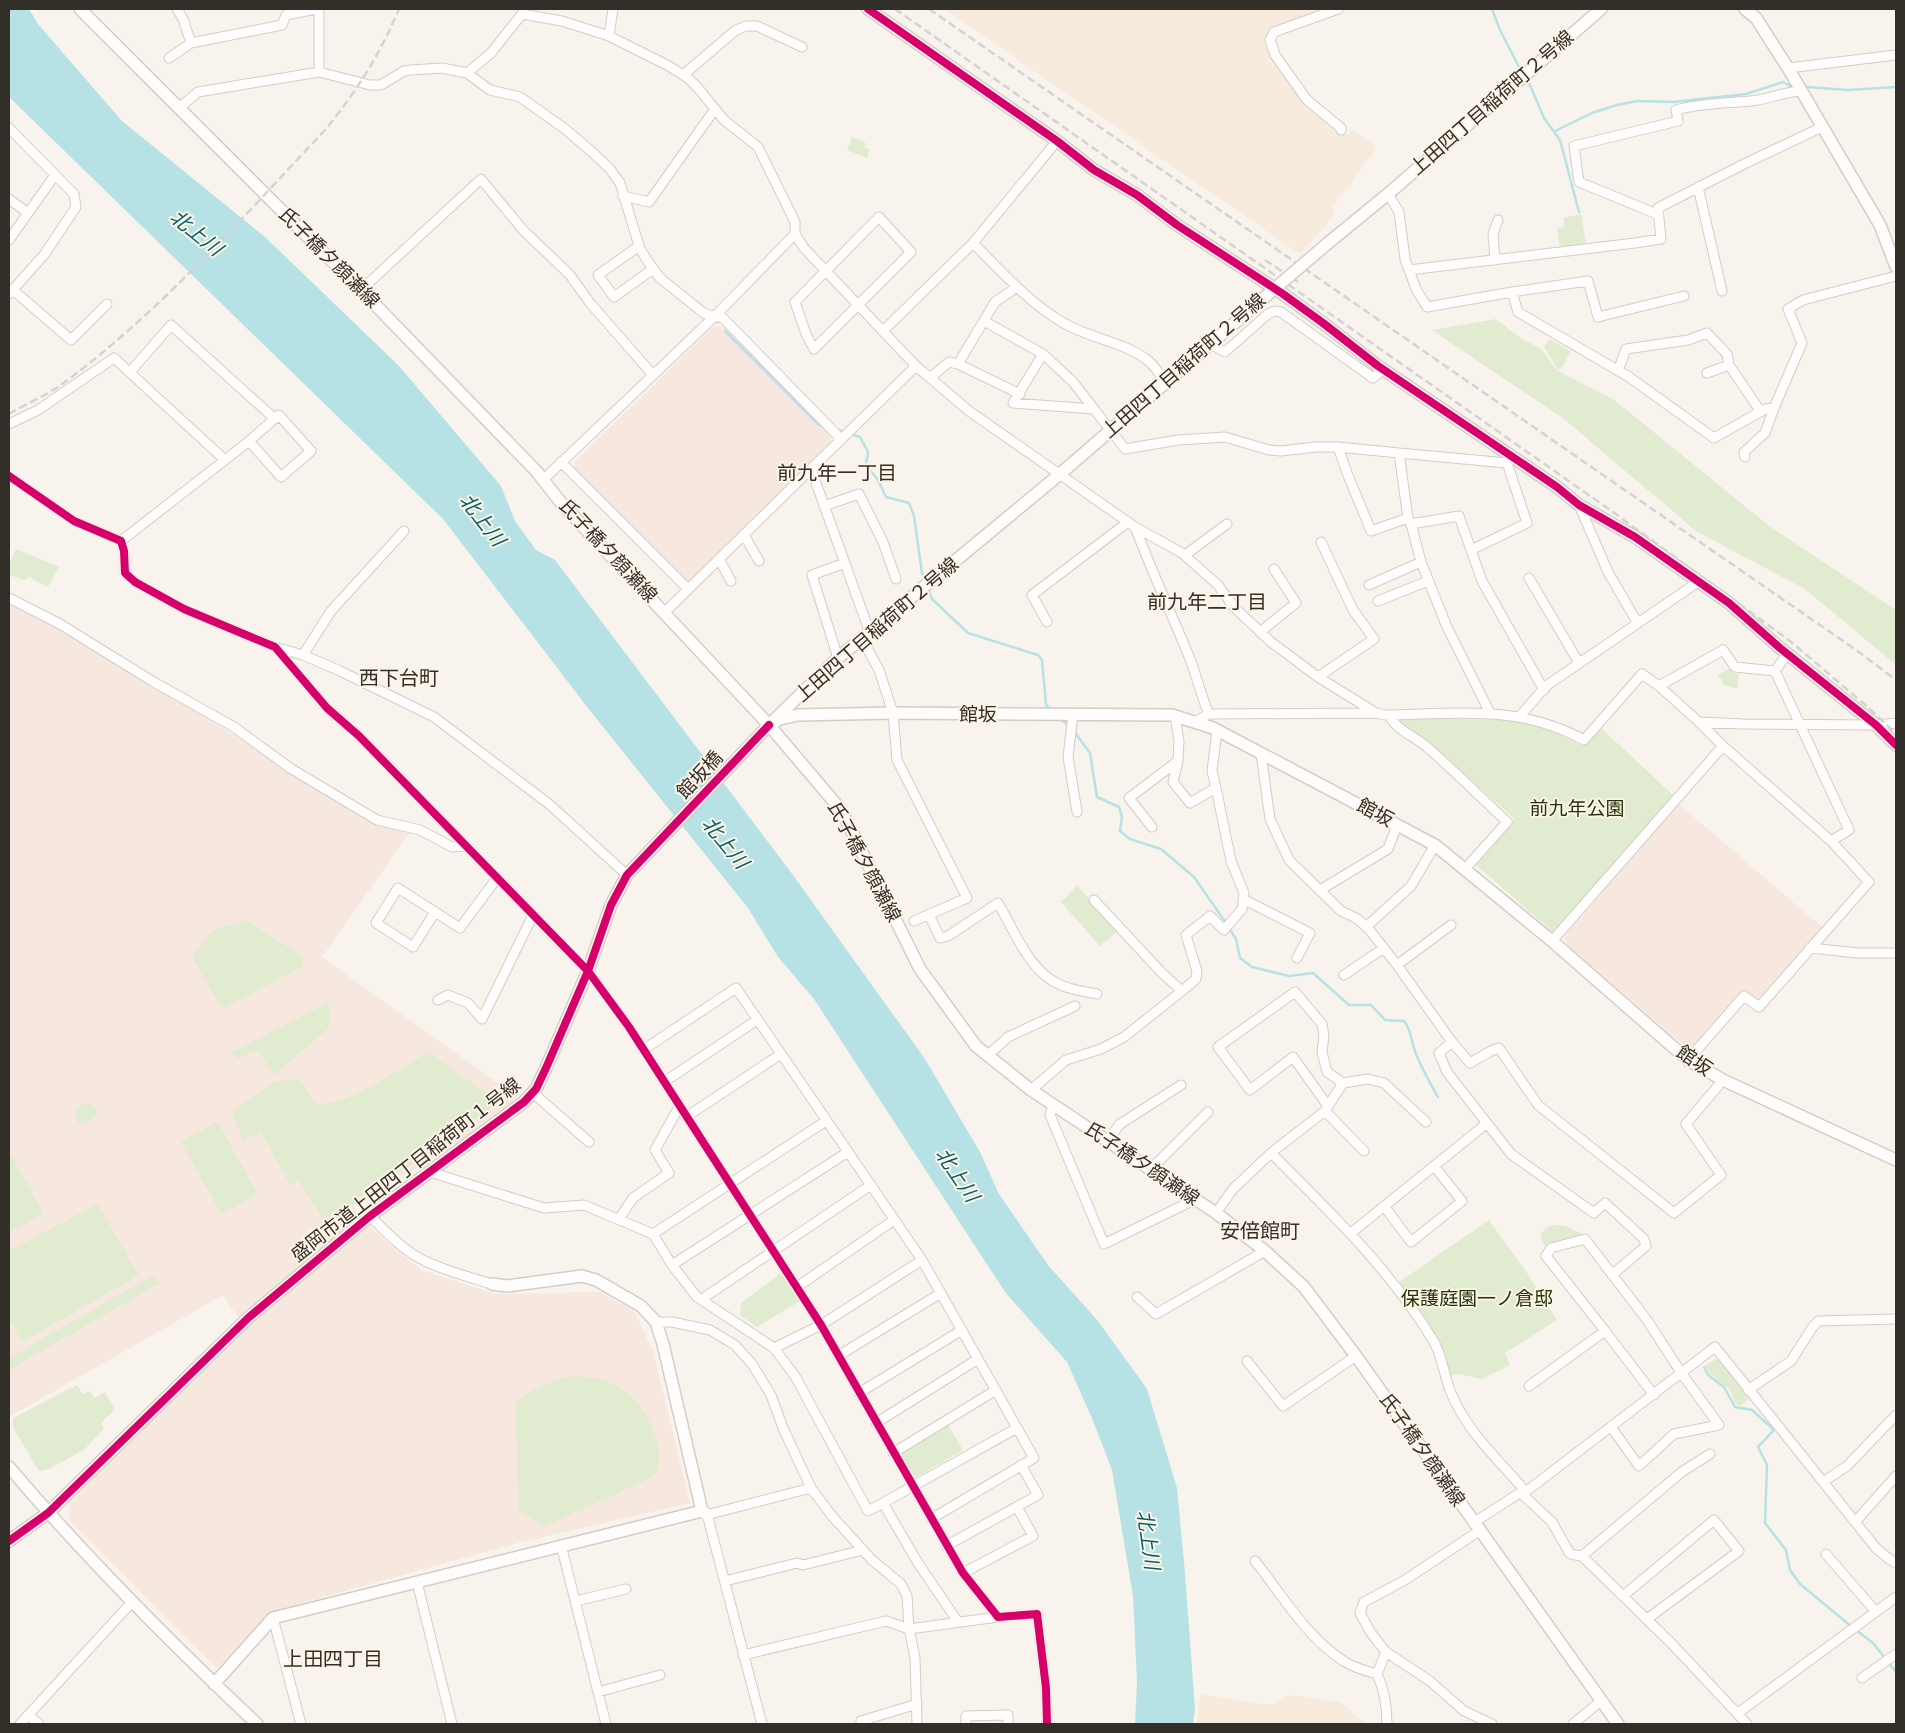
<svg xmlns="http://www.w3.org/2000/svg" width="1905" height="1733" viewBox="0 0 1905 1733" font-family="Signika,'Noto Sans JP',sans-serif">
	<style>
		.built { fill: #f6ebdd }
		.education { fill: #f7e8df }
		.green { fill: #e1ebd0 }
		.water { fill: #b7e2e5 }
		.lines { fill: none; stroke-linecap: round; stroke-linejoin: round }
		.stream { stroke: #b7e2e5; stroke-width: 2.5 }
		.street-casing { stroke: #d2cdc8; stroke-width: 11 }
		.secondary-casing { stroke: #d2cdc8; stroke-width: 14 }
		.street { stroke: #fefdfc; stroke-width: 9 }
		.secondary { stroke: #fefdfc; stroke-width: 11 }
		.rail { stroke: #d4d3d1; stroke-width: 2.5; stroke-dasharray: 8 4; stroke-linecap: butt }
		.secondary-bridge-casing { stroke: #d2cdc8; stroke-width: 14; stroke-linecap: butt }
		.secondary-bridge { stroke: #fefdfc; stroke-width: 11 }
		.cycleway-casing { stroke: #fdf4e8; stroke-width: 11 }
		.cycleway { stroke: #d6006c; stroke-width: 8 }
		.labels { text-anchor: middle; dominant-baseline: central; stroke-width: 4; stroke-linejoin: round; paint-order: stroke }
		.street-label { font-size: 19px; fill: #322e28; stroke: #fdf4e8 }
		.park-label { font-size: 19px; fill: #223504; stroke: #fdf4e8 }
		.water-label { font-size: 20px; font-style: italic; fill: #005f66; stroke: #fdf4e8 }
		.neighbourhood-label { font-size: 20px; fill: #322e28; stroke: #fdf4e8 }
	</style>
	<rect width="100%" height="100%" fill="#f8f3ed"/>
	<path class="built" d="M 944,9 L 1329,9 L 1270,31 L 1265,39 L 1265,43 L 1310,108 L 1348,135 L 1352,129 L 1374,145 L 1376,149 L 1332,208 L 1335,215 L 1300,254 Z
		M 1200,1694 L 1270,1705 L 1289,1695 L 1340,1702 L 1367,1724 L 1197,1724 Z"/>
	<path class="education" d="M 725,326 L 829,430 L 831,444 L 689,582 L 684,582 L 575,470 L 575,461 L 713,327 Z
		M 9,598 L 40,614 L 372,822 L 410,832 L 322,957 L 524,1102 L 353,1206 L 363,1222 L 421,1270 L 495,1294 L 600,1292 L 634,1311 L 653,1351 L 690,1503 L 521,1542 L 270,1612 L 220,1666 L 215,1667 L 69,1520 L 69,1503 L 246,1329 L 223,1295 L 9,1417 Z
		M 1679,804 L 1823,928 L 1759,1002 L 1744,990 L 1690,1050 L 1687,1048 L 1567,945 L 1564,937 Z"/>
	<path class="green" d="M 852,137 L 866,143 L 864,147 L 870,150 L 867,158 L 847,150 Z
		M 1581,214 L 1586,243 L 1560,247 L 1557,228 L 1565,227 L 1563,218 Z
		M 1496,319 L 1516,335 L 1541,349 L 1558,371 L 1613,399 L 1768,525 L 1896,610 L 1896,665 L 1805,589 L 1696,531 L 1564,419 L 1432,330 Z
		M 1550,339 L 1571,352 L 1560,370 L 1557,368 L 1544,347 Z
		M 16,549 L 59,567 L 48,587 L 29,577 L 24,580 L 9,575 L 9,564 Z
		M 1730,668 L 1732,673 L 1739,674 L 1737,689 L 1724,685 L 1718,675 Z
		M 1394,718 L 1512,720 L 1542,725 L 1582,746 L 1601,728 L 1673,795 L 1592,890 L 1553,932 L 1475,864 L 1514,819 L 1457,767 Z
		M 1077,885 L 1117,932 L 1100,946 L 1060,901 L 1066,898 Z
		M 245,920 L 301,955 L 304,966 L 222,1009 L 192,957 L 213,930 Z
		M 329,1002 L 329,1028 L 274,1075 L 258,1050 L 237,1059 L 232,1052 Z
		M 427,1052 L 500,1102 L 342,1212 L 345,1220 L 329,1230 L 299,1181 L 290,1185 L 261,1132 L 243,1141 L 232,1112 L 272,1083 L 299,1078 C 304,1085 310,1099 317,1103 C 334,1113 411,1063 427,1052 Z
		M 85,1103 C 102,1105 98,1121 80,1124 L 76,1119 L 74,1111 Z
		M 217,1121 L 258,1194 L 221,1214 L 181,1142 Z
		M 9,1152 L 44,1213 L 9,1233 Z
		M 97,1204 L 139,1275 L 22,1342 L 9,1319 L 9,1251 Z
		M 1489,1220 L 1527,1273 L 1557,1320 L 1505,1353 L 1510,1365 L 1482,1379 L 1458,1374 L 1451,1376 L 1439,1344 L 1399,1282 Z
		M 1558,1225 L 1569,1227 L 1583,1235 L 1544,1245 L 1540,1234 L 1549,1226 Z
		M 781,1273 L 800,1301 L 757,1327 L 740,1315 L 741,1303 Z
		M 153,1275 L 158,1284 L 9,1370 L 9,1358 Z
		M 1716,1359 L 1720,1361 L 1749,1399 L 1740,1406 L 1736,1404 L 1729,1389 L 1710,1374 L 1705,1365 Z
		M 576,1376 C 595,1377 613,1381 628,1393 C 647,1408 676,1464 647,1480 L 545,1526 L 518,1511 L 516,1402 C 533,1388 554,1379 576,1376 Z
		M 77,1385 L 83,1394 L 90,1391 L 94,1398 L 105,1392 L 115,1409 L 101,1423 L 104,1428 L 85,1449 L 49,1469 L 39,1471 L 13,1428 L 13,1418 Z
		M 948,1425 L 963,1450 L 917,1477 L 912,1475 L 901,1454 L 903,1450 Z"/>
	<path class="water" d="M 9,9 L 29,9 L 38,24 L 122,121 L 265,237 L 399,366 L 501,486 L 515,521 L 536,550 L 555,560 L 790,871 L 925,1059 L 980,1152 L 999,1194 L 1048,1265 L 1098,1321 L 1147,1389 L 1177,1488 L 1185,1573 L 1195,1710 L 1193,1724 L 1135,1724 L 1137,1682 L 1133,1596 L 1112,1470 L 1091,1416 L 1067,1362 L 1005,1292 L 814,999 L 778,957 L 748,908 L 588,708 L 443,519 L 9,97 Z"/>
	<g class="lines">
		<path class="stream" d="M 1492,9 L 1500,30 L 1520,69
			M 1529,83 L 1544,118 L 1560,140 L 1579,212
			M 1807,87 L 1848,90 L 1896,87
			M 1555,131 L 1592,113 L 1617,105 L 1637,101 L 1674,102 L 1746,94 L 1783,82 L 1792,87
			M 725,331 L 819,425 L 825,426
			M 835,429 L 860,437 L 868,452 L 866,465 L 878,480 L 886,497 L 909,503 L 914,516 L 922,573 L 926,582
			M 927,587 L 932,599 L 968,633 L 1038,655 L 1042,660 L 1046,705 L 1051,710
			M 1061,719 L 1070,727
			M 1074,731 L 1090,753 L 1097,797 L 1119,807 L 1122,817 L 1120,831 L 1130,839 L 1161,849 L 1194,877 L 1226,923
			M 1229,928 L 1236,939 L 1240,958 L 1252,967 L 1289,976 L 1313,973 L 1349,1005 L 1371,1005 L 1385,1020 L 1404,1021 C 1412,1031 1411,1042 1416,1054 C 1422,1069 1430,1083 1438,1097
			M 1704,1367 L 1708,1375 L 1724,1387 L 1735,1407 L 1752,1410 L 1774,1430 L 1758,1447 L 1767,1465 L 1765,1523 L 1786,1550 L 1790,1570 L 1800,1584 L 1852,1627
			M 1856,1630 L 1873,1643 L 1896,1672"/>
		<g class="street-casing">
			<path id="street" d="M 177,9 L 183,19 L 191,43
				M 319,9 L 319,72
				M 1338,9 L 1274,32 L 1270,40 L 1275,55 L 1307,100 L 1341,128 L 1341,130
				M 522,14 L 562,21 L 609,36 L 667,65 L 688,78 L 698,88 L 724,120 L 758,147 L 795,222 L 795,234 L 804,248 L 916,366 L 969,411 L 1135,527 L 1182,553 L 1218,585 L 1233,606 L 1271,642 L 1318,677 L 1376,713
				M 609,36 L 613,9
				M 169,58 L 191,43 L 282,25 L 286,15 L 316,9
				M 1788,68 L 1896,55
				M 467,73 L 491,53 L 522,14
				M 683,75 L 736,30 L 746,26 L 757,26 L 802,47
				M 179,108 L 198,92 L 319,72 L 370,85 L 381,85 L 404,71 L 411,70 L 442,68 L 467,73 L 490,90 L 520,97 L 565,129 L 591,151 L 610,169 L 620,183 L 640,249 L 651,266 L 660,278 L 705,314 L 723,318 L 841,439
				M 9,128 L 74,194 L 76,207 L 44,255 L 9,294
				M 1698,187 L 1722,291
				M 1388,194 L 1399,212 L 1405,259 L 1409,270 L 1635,243 L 1661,239 L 1658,208 L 1742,165 L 1822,127
				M 623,196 L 649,202 L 715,109
				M 9,199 L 28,213
				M 1657,214 L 1579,182 L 1574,146 L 1678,121 L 1676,110 C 1705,102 1729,104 1758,100 C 1773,97 1786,92 1801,91
				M 879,217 L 911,252 L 814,349 L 806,334 L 795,302 Z
				M 9,240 L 55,175
				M 973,243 C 1001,271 1028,302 1062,322 C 1088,338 1121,341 1146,359 C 1154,364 1160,375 1165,382
				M 639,246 L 598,275 L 614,297 L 653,269
				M 1495,260 L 1493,234 L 1498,220
				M 1409,270 L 1416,289 L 1427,307 L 1512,292 L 1518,312 L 1629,377 L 1714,438 L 1765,409 L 1774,408 L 1765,433 L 1744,452 L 1745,457
				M 13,290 L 71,340 L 107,304
				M 361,290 L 481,179 L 523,230 L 570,275 L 590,303 L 653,375
				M 1512,292 L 1588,281 L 1598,317 L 1684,296
				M 984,321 L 1043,354 L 1013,403 L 1094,409 L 1125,449 L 1178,440 L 1225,437 L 1269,450 L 1281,451 L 1316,447 L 1338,447 L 1399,453 L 1408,518 L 1411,524 L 1421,562 L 1447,627 L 1490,713
				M 884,330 L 973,243 L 1057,141
				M 1210,344 L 1225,352 L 1268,314 L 1275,311 L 1281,312 L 1373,378 L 1384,369
				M 1043,354 L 1073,382 L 1094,409
				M 958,364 L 1020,394
				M 1729,365 L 1761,412
				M 1618,371 L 1626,349 L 1688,340 L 1707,333 L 1727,354 L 1729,365 L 1707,373
				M 130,372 L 171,325 L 275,419
				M 930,378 L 949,362 L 958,364 L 995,302 L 1017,287
				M 1774,408 L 1802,343 L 1788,309 L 1803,300 L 1896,276
				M 9,424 L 38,410 L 114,358 L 225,460 L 121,541
				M 1338,447 L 1347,473 L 1371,531 L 1408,518
				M 1399,453 L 1507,463 L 1527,523 L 1471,550
				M 225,460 L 249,441 L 281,477 L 311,451 L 279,415 L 249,441
				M 561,462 L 688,589
				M 811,469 L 870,633
				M 9,476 L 74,521 L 121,541 L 124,551 L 125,573 L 135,582 L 184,609 L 275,647 L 327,708 L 359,736 L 588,971 L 629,1027 L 821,1325 L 963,1573 L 998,1617 L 1037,1614 L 1046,1688 L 1047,1724
				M 544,479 L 715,316 L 795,234
				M 1579,505 L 1608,572 L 1637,622
				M 824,506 L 859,494 L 883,542 L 896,579
				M 1411,524 L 1459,516 L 1482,581 L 1544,690
				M 1135,527 C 1152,572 1172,615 1190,659 C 1197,677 1201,696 1209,714 L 1194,722
				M 744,535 L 759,561
				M 1185,555 L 1227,524
				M 719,559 L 731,581
				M 1529,578 L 1579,663
				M 1369,585 L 1421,562
				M 9,598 L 60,624 L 152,681 L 234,727 L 290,768 L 377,820 L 420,830 L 452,847 L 466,846
				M 1378,601 L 1428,581
				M 664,613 L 916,366
				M 1047,622 L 1032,595 L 1128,522
				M 1260,632 L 1296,603 L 1274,569
				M 862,639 L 879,670 L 893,713 L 897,760 L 967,898 L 914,921
				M 275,647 L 303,655 L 331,611 L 404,531
				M 303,655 L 338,670 L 434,717 L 549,804 L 627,875
				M 838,658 L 812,575 L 845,563
				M 1775,671 L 1787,654
				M 1318,677 L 1374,639 L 1353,610 L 1321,542
				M 1659,686 L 1723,650 L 1735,667 L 1775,671 L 1849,830 L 1831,841
				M 1209,714 L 1376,713 L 1385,715 C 1456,714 1519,704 1584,740 L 1642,674 L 1659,686 L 1699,722 L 1743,724 L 1876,725 L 1896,723
				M 1073,715 L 1068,757 L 1077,812
				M 1389,715 C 1396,730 1414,736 1427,747 C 1454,771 1480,796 1507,822 L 1465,869
				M 1520,716 L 1546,686 L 1698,582
				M 1261,754 L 1270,819 L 1289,860 L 1341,911 L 1356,918 L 1368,928 L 1397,965 L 1452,1042 L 1470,1063 L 1491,1051 L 1499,1048 L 1538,1105 L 1674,1213 L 1721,1175 L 1686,1124 L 1723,1080
				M 1178,761 L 1173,782 L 1190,803 L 1216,788 L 1212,771 L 1217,731
				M 1152,827 L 1129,798 L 1178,761 L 1179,741 L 1175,715
				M 1320,890 L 1388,849 L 1397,825
				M 1243,899 L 1310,933 L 1297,958
				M 435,912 L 413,947 L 376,923 L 398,888 L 460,928 L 497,878
				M 929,915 L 940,938 L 948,936 L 998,903 C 1012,927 1027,964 1050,979 C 1064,989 1081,991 1097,994
				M 1366,927 L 1411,886 L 1435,845
				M 1552,941 L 1723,746
				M 1810,948 L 1858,953 L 1896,953
				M 1397,965 L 1451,925
				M 1344,975 L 1384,948
				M 1182,991 L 1196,979 L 1197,971 L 1186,935 L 1210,916 L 1224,930 L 1242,909 L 1244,893 L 1231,861 L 1216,788
				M 438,1000 L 448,995 L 468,1003 L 482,1019 L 533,915
				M 1452,1042 L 1439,1053 L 1447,1072 L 1511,1154 L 1594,1213 L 1605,1203 L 1644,1239 L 1646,1246 L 1612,1275
				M 643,1050 L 736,988 L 922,1260 L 1034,1458 L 931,1519
				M 987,1056 L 1008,1037 L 1075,1006
				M 1688,1060 L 1744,996 L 1759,1007 L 1869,882 L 1831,841 L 1723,746 L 1699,722
				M 664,1082 L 757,1020
				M 1031,1090 L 1066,1060 L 1101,1049 L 1124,1037 L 1182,991 L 1162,973 L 1094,900
				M 532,1092 L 589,1142
				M 1053,1105 L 1050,1115 L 1104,1244 L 1196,1199
				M 1328,1106 L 1293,1057 L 1250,1090 L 1218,1047 L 1295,992 L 1322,1024 L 1324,1036 L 1322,1052 L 1327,1072 L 1343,1083 L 1368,1079 L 1384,1083 L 1426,1122
				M 1325,1111 L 1364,1151
				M 686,1117 L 781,1054
				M 1108,1140 L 1120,1124 L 1181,1085
				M 1271,1153 L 1325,1111 L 1343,1083
				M 1151,1169 L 1208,1112
				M 430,1172 L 544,1208 L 584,1205 L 653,1234 L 672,1265 L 697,1297 L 774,1348 L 795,1376 L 868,1511 L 883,1503
				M 1384,1206 L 1411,1242 L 1462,1201 L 1434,1166
				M 1216,1213 L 1233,1189 L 1271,1153 C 1330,1212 1391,1270 1434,1342 C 1443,1358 1444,1376 1451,1393 C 1466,1429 1495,1457 1521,1486 L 1524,1496 L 1552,1522 L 1570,1554 L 1582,1556 L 1623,1596 L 1673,1645 L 1747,1724
				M 370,1216 C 386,1232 404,1251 425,1261 C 446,1271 469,1277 492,1284
				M 619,1219 L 633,1198 L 669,1173 L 655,1150 L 679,1107
				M 1351,1233 L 1486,1124
				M 653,1234 L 826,1121
				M 672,1265 L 848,1152
				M 797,1287 L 894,1220
				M 1137,1297 L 1156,1314 L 1265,1251
				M 702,1299 L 871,1185
				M 656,1322 L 672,1322 L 710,1330 L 735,1345 L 752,1364 L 771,1395 L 783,1428 L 811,1488 L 832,1516 L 872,1560 L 901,1584 L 907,1596 L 909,1629 L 915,1658 L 917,1724
				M 1605,1331 L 1546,1256 L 1551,1248 L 1585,1239 L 1647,1320 L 1682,1374 L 1719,1425 L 1674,1434 L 1639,1466 L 1611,1427
				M 774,1348 L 821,1325 L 922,1260
				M 838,1356 L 941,1293
				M 1247,1361 L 1283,1406 L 1356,1356
				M 1529,1386 L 1605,1331 L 1654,1395
				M 1748,1390 L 1791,1361 L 1812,1328 L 1818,1321 L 1896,1319
				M 859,1393 L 962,1330
				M 876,1423 L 978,1359
				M 893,1453 L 996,1390
				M 1823,1482 L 1847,1466 L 1896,1415
				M 702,1511 L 708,1518 L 762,1724
				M 702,1511 L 710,1514 L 811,1488
				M 1855,1522 L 1896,1476
				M 1473,1523 L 1518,1494 L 1528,1490 L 1715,1347 L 1876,1548 L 1889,1559 L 1896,1563
				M 1479,1531 L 1405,1580 L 1364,1602 L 1360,1613 L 1371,1633 L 1386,1652 L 1430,1681 L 1464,1711 L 1492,1724
				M 561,1545 L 606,1724
				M 946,1546 L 1038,1495 L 1021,1465
				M 1826,1554 L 1876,1612
				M 1582,1556 L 1683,1471 L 1710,1454
				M 1255,1561 C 1283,1596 1306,1637 1345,1662 C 1355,1668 1366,1671 1377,1674
				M 963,1573 L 1033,1536 L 1017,1507
				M 725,1581 L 797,1563 L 803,1565 L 863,1550
				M 417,1582 L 452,1724
				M 1623,1596 L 1714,1520 L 1739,1551 L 1647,1619
				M 576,1601 L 626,1589
				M 273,1618 L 301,1724
				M 958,1622 L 918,1563 L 883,1503 L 1017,1428
				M 1386,1652 L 1377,1674 C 1385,1691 1387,1706 1387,1724
				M 743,1655 L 886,1621 L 909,1629 L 998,1617
				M 1862,1678 L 1896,1654
				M 598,1692 L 660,1675
				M 1738,1713 L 1896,1597
				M 28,1715 L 39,1724
				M 20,1724 L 132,1602
				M 862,1724 L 861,1721 L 917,1704
				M 966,1724 L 966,1716 L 1008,1715 L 1008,1724
				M 1573,1724 L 1602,1700"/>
		</g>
		<g class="secondary-casing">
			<path id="secondary" d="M 80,9 L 361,290 L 537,472 L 562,504 L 769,725 L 841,810 L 920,969 L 976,1046 L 1031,1090 L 1216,1213 L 1265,1251 L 1304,1287 L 1356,1356 L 1618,1724
				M 868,9 L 1057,141 L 1094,170 L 1137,195 L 1177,225 L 1283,294 L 1323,323 L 1378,366 L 1557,487 L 1579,505 L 1635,537 L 1729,603 L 1780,648 L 1876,725 L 1896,745
				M 1745,9 L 1756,18 L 1788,68 L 1880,225 L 1896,267
				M 1328,243 L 1388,194 L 1601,9
				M 775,722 L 780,719 L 798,715 L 893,713 L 1172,715 L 1213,728 L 1435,845 L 1552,941 L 1688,1060 L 1723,1080 L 1896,1160
				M 9,1467 C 86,1558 170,1642 257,1724
				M 9,1541 L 48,1513 L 248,1318 L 370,1216 L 524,1102 L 536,1089 L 546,1068 L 588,971 L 611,905 L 627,875 L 769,725 L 838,658 L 1060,474 L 1238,320
				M 214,1684 L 273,1618 L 702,1511 L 663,1344 L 656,1322 L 641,1306 L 596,1280 L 582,1276 L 507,1286 L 492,1284"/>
		</g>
		<use href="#street" class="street"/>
		<use href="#secondary" class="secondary"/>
		<path class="rail" d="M 895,9 L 1613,512 L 1790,641 L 1869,708 L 1896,734
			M 929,9 L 1859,652 L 1896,680
			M 1265,260 L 1298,282
			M 9,414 C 27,403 48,395 65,382 C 162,310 243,217 325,130 C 357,91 380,54 399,9"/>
		<g class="secondary-bridge-casing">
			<path id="secondary-bridge" d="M 1238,320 L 1328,243"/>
		</g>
		<use href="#secondary-bridge" class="secondary-bridge"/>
		<g class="cycleway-casing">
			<path id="cycleway" d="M 868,9 L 1057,141 L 1094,170 L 1137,195 L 1177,225 L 1283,294 L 1323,323 L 1378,366 L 1557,487 L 1579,505 L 1635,537 L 1729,603 L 1780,648 L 1876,725 L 1896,745
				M 9,476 L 74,521 L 121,541 L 124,551 L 125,573 L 135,582 L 184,609 L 275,647 L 327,708 L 359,736 L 588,971 L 629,1027 L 821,1325 L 963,1573 L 998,1617 L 1037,1614 L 1046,1688 L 1047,1724
				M 9,1541 L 48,1513 L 248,1318 L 370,1216 L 524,1102 L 536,1089 L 546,1068 L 588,971 L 611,905 L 627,875 L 769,725"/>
		</g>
		<use href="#cycleway" class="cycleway"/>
	</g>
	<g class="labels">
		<g class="street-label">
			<text transform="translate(1492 103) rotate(-41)">上田四丁目稲荷町２号線</text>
			<text transform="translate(329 258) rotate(45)">氏子橋夕顔瀬線</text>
			<text transform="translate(1184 366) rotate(-41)">上田四丁目稲荷町２号線</text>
			<text transform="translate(608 551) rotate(47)">氏子橋夕顔瀬線</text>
			<text transform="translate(877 630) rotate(-41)">上田四丁目稲荷町２号線</text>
			<text x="978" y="715">館坂</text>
			<text transform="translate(700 775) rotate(-47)">館坂橋</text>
			<text transform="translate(1375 813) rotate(28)">館坂</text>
			<text transform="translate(864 862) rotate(62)">氏子橋夕顔瀬線</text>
			<text transform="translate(1694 1061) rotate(34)">館坂</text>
			<text transform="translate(1142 1164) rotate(34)">氏子橋夕顔瀬線</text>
			<text transform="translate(406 1170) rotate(-38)">盛岡市道上田四丁目稲荷町１号線</text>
			<text transform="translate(1422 1450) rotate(55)">氏子橋夕顔瀬線</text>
		</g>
		<g class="park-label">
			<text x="1577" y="809">前九年公園</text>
			<text x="1477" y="1299">保護庭園一ノ倉邸</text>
		</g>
		<g class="water-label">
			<text transform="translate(196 233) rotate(39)">北上川</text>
			<text transform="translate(482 520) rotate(52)">北上川</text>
			<text transform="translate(725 843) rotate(51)">北上川</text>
			<text transform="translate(957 1175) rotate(56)">北上川</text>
			<text transform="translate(1148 1540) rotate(82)">北上川</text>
		</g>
		<g class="neighbourhood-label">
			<text x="837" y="473">前九年一丁目</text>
			<text x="1207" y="602">前九年二丁目</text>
			<text x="399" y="678">西下台町</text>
			<text x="1260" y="1231">安倍館町</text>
			<text x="333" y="1659">上田四丁目</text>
		</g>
	</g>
	<rect width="1905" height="1733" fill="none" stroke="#322e28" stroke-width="20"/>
</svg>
